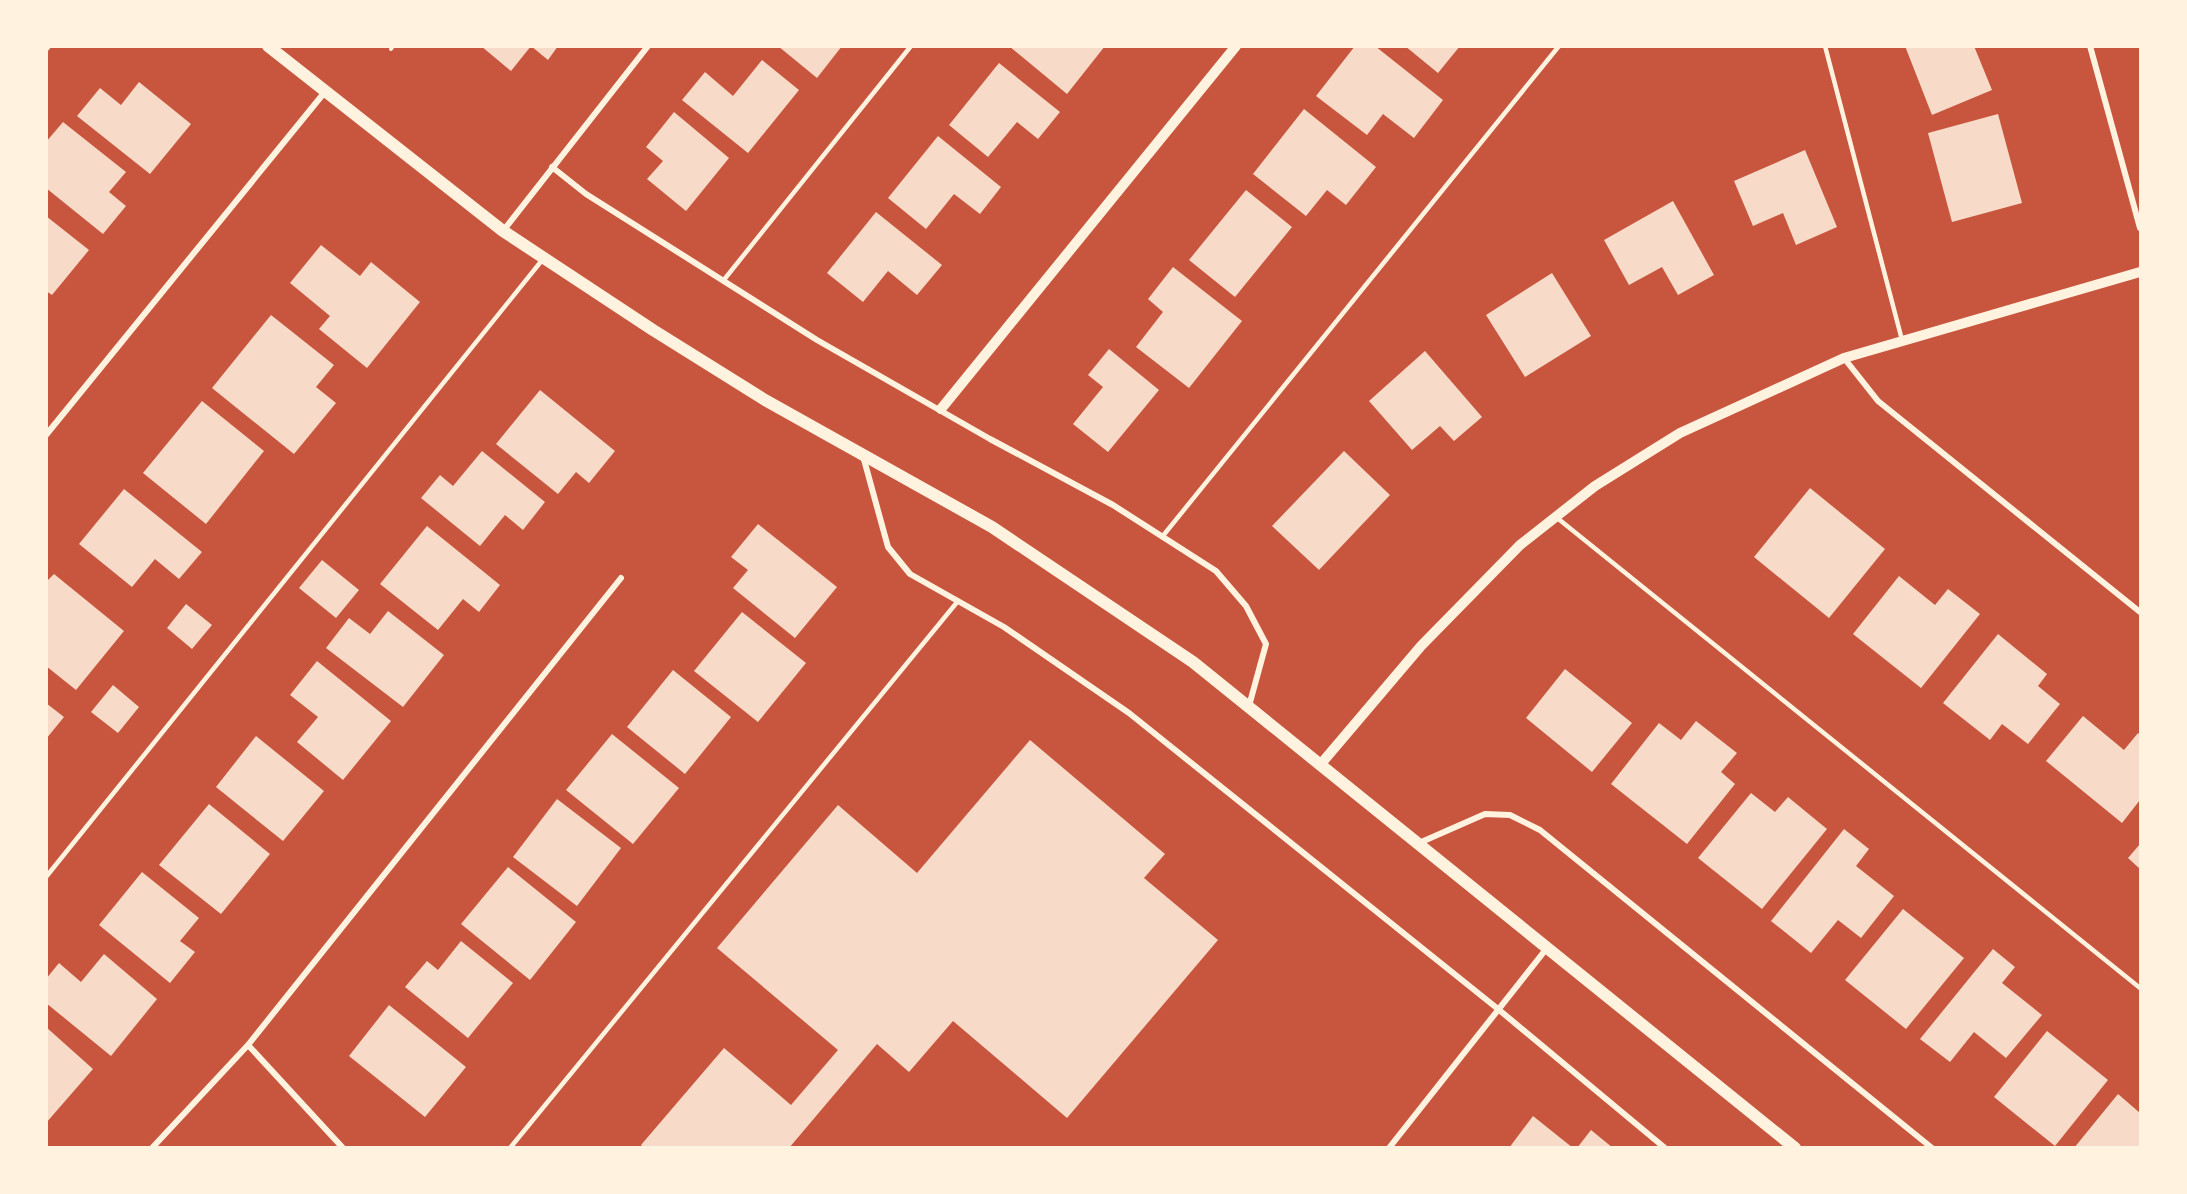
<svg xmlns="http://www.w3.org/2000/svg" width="2187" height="1194" viewBox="0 0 2187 1194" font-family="'Exo 2',sans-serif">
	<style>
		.building { fill: #f7dbc8 }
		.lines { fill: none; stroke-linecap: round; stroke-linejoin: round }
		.path { stroke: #fff3e0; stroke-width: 4 }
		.service { stroke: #fff3e0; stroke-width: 4.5 }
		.minor { stroke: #fff3e0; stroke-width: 6 }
		.tertiary { stroke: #fff3e0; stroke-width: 10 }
		.secondary { stroke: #fff3e0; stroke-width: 12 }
	</style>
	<rect width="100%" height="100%" fill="#c8553d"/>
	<path class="building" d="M 481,46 L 531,46 L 511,71 Z
		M 531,46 L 558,46 L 548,60 Z
		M 778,46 L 842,46 L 817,78 Z
		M 1009,46 L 1105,46 L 1067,94 Z
		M 1355,46 L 1375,46 L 1443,100 L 1414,138 L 1383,114 L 1367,135 L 1316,96 Z
		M 1405,46 L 1460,46 L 1438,73 Z
		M 1905,46 L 1974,46 L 1992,90 L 1932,115 Z
		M 762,60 L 799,90 L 748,153 L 682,100 L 705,72 L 733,96 Z
		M 999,63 L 1060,112 L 1038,139 L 1017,122 L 988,157 L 949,125 Z
		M 139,82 L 191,124 L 150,174 L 77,116 L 100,88 L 121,105 Z
		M 1304,109 L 1376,167 L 1346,205 L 1327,190 L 1306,216 L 1253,174 Z
		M 674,112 L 729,158 L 686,211 L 647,179 L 663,161 L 646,147 Z
		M 1998,114 L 2022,203 L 1952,222 L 1928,133 Z
		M 63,122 L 126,172 L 109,192 L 126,206 L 103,234 L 46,188 L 46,142 Z
		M 938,136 L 1001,187 L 980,214 L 954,194 L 926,229 L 888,198 Z
		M 1805,150 L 1837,227 L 1796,245 L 1783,213 L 1753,226 L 1734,181 Z
		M 1246,190 L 1292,227 L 1235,297 L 1189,260 Z
		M 1673,201 L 1714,275 L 1678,295 L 1662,267 L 1629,285 L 1604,240 Z
		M 876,212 L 942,265 L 917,295 L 888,271 L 863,302 L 827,273 Z
		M 46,216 L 89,250 L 52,295 L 46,291 Z
		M 321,245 L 360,276 L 371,262 L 420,302 L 367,368 L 319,329 L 330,316 L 290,283 Z
		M 1173,267 L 1242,321 L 1189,388 L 1136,347 L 1163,312 L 1148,299 Z
		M 1552,273 L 1591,336 L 1525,377 L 1486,315 Z
		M 271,315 L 334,365 L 316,387 L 336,403 L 294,454 L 212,388 Z
		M 1109,349 L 1159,390 L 1108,452 L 1073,424 L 1103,387 L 1088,375 Z
		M 1425,351 L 1482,417 L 1454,441 L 1440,426 L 1412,450 L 1369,401 Z
		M 540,390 L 615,451 L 589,483 L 576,472 L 558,494 L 496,444 Z
		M 202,401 L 264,451 L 206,524 L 143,473 Z
		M 482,451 L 545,502 L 523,530 L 505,515 L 480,546 L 421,498 L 440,475 L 453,486 Z
		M 1344,451 L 1390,495 L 1319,570 L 1272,526 Z
		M 1810,488 L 1885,549 L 1829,618 L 1754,557 Z
		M 124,489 L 202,552 L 179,579 L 155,559 L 132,587 L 79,544 Z
		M 758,524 L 837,587 L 795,638 L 733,588 L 748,570 L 731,557 Z
		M 427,526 L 500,585 L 479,612 L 463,599 L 438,630 L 380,584 Z
		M 322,560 L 359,590 L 336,618 L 299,588 Z
		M 54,574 L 124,631 L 76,690 L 46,666 L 46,582 Z
		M 1899,576 L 1935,605 L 1948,589 L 1980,614 L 1921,688 L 1853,634 Z
		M 186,604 L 212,625 L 192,649 L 167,628 Z
		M 388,611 L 444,655 L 403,707 L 326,648 L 349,618 L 370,634 Z
		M 742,612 L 806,663 L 758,722 L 694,671 Z
		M 1998,634 L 2047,674 L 2038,686 L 2060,704 L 2028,744 L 2002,724 L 1990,740 L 1943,703 Z
		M 317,661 L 391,721 L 343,780 L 297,742 L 318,717 L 290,695 Z
		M 1565,669 L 1632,723 L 1592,772 L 1526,718 Z
		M 673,670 L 731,717 L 685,774 L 627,727 Z
		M 113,685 L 139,707 L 118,733 L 91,712 Z
		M 46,703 L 64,717 L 46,739 Z
		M 2083,716 L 2124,750 L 2138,733 L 2140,735 L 2140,800 L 2122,823 L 2046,761 Z
		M 1696,721 L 1737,753 L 1721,772 L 1735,784 L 1687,844 L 1611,784 L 1659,723 L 1681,740 Z
		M 612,734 L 679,788 L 633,844 L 566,790 Z
		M 256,736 L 324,791 L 283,841 L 216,787 Z
		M 1030,740 L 1165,854 L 1144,878 L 1218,940 L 1067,1118 L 953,1021 L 909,1072 L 877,1044 L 789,1148 L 644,1148 L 641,1145 L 724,1048 L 791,1105 L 838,1050 L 717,948 L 838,805 L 917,873 Z
		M 1751,793 L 1775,812 L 1788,797 L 1827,829 L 1762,909 L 1698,858 Z
		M 557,799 L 621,848 L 577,906 L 513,857 Z
		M 209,804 L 270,854 L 221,914 L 159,865 Z
		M 1844,829 L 1869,849 L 1856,866 L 1894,896 L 1861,938 L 1838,920 L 1811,953 L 1771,921 Z
		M 2140,844 L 2140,869 L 2128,858 Z
		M 508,867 L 576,922 L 530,980 L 461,924 Z
		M 142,872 L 199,918 L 180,941 L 195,952 L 170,983 L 99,925 Z
		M 1903,909 L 1964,958 L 1906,1029 L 1845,980 Z
		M 461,941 L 513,983 L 468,1038 L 405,987 L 427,961 L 438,970 Z
		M 1993,949 L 2015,967 L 2002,983 L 2042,1015 L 2006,1058 L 1974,1032 L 1950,1062 L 1920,1039 Z
		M 104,954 L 157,999 L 111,1056 L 46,1003 L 46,979 L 59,963 L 81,982 Z
		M 389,1005 L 466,1067 L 425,1117 L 349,1056 Z
		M 46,1027 L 93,1069 L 46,1123 Z
		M 2047,1031 L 2108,1080 L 2055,1146 L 1994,1097 Z
		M 2118,1094 L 2140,1113 L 2140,1148 L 2074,1148 Z
		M 1533,1116 L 1573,1148 L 1509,1148 Z
		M 1591,1130 L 1613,1148 L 1577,1148 Z"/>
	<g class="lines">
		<path class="path" d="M 391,49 L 393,46"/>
		<path class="service" d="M 1825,46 L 1902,340
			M 46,50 L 49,46
			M 723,281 L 911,46
			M 1556,517 L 2140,988
			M 1162,537 L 1559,46
			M 46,877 L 543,259
			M 510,1148 L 958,601"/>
		<path class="minor" d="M 2090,46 L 2140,228
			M 552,167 L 586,194 L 817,340 L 990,439 L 1113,505 L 1216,571 L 1246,606 L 1266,644 L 1249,706
			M 503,231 L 648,46
			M 1844,358 L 1878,401 L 2140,612
			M 46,435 L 324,93
			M 863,456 L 888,547 L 910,574 L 1004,627 L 1129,713 L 1498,1009 L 1665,1148
			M 1419,843 L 1485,814 L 1510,815 L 1540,830 L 1932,1148
			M 248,1045 L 343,1148
			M 152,1148 L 248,1045 L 621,578
			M 1389,1148 L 1547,948"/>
		<path class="tertiary" d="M 941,409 L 1236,46
			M 1320,765 L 1421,646 L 1520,545 L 1595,486 L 1680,433 L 1844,358 L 2140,272"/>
		<path class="secondary" d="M 268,46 L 503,231 L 653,330 L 765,400 L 992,527 L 1193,662 L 1795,1148"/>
	</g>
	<rect width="2187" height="1194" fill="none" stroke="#fff3e0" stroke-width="96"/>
</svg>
